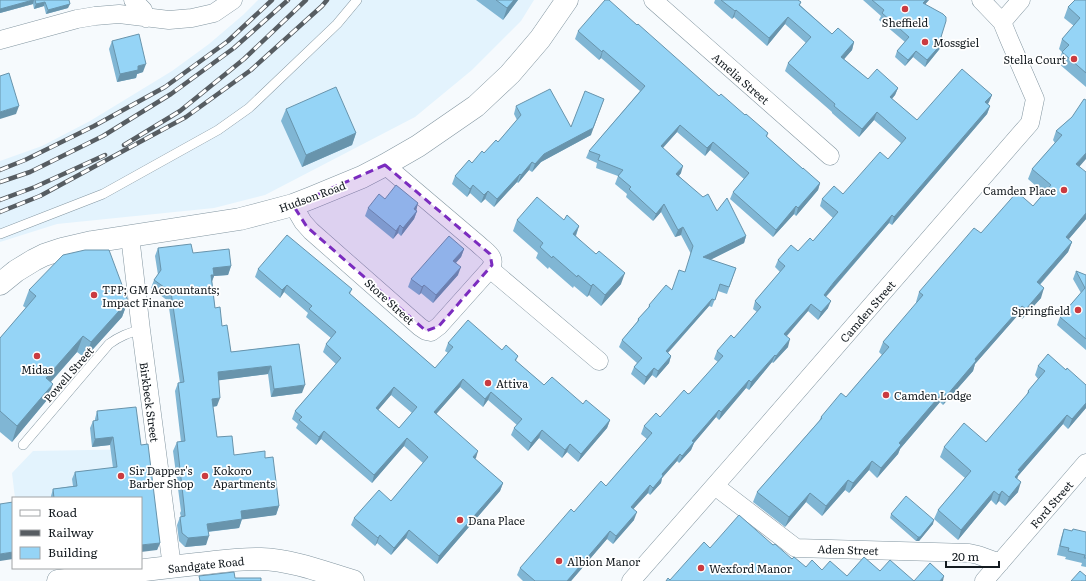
<svg xmlns="http://www.w3.org/2000/svg" width="1086" height="581" viewBox="0 0 1086 581" font-family="Literata,serif">
	<style>
		.built { fill: #e3f3fd }
		.lines { fill: none; stroke-linecap: round; stroke-linejoin: round }
		.service-casing { stroke: #8396a1; stroke-width: 10 }
		.minor-casing { stroke: #8396a1; stroke-width: 19 }
		.secondary-casing { stroke: #8396a1; stroke-width: 23 }
		.trunk-casing { stroke: #8396a1; stroke-width: 23 }
		.service { stroke: #fff; stroke-width: 9 }
		.minor { stroke: #fff; stroke-width: 18 }
		.secondary { stroke: #fff; stroke-width: 22 }
		.trunk { stroke: #fff; stroke-width: 22 }
		.rail-casing { stroke: #575d62; stroke-width: 4.5 }
		.rail { stroke: #fff; stroke-width: 3; stroke-dasharray: 9; stroke-linecap: butt }
		.wall { fill: #80b6d4; fill-rule: evenodd }
		.shaded-wall { fill: #6894ac }
		.building { fill: #95d4f6; stroke: #6894ac; fill-rule: evenodd }
		.marked { fill: #7b2cbf; fill-opacity: 0.2; stroke: #7b2cbf; stroke-width: 3; stroke-dasharray: 8 5; stroke-linejoin: round }
		.poi-dot { fill: #ca3b40; stroke: #fff; stroke-width: 1.5 }
		.labels { text-anchor: middle; dominant-baseline: central; stroke-width: 3.5; stroke-linejoin: round; paint-order: stroke }
		.poi-label { font-size: 11px; fill: #141b20; stroke: #fff; text-anchor: start }
		.street-label { font-size: 11px; fill: #141b20; stroke: #fff }
	</style>
	<rect width="100%" height="100%" fill="#f6fafd"/>
	<path class="built" d="M 258,0 L 534,0 L 521,21 L 472,70 L 415,117 L 265,195 L 214,208 L 57,224 L 0,242 L 0,161 L 42,146 L 90,121 L 172,71 L 209,44 L 243,15 Z
		M 145,449 L 141,498 L 15,498 L 12,473 L 33,451 Z"/>
	<g class="lines">
		<g class="service-casing">
			<path id="service" d="M 0,234 L 103,194 L 218,130 L 249,108 L 337,24 L 357,0
				M 23,445 L 109,344 C 120,336 128,333 141,330"/>
		</g>
		<g class="minor-casing">
			<path id="minor" d="M 133,0 L 143,10 L 146,18
				M 653,0 L 830,156
				M 1002,22 L 1021,0
				M 0,40 L 77,19 L 95,16 L 119,14 L 169,20 L 192,18 L 214,13 L 233,0
				M 293,205 L 303,222 L 311,231 L 420,327 L 426,331 L 431,332 L 439,326 L 490,269 C 498,257 486,252 478,244 L 385,165
				M 130,236 L 141,330 L 172,567
				M 490,269 L 599,361
				M 715,486 L 796,548 L 969,553 L 978,555 L 1000,563
				M 631,581 L 732,466 L 1030,123 L 1035,99 L 1009,39 L 1002,22 L 981,0
				M 984,581 L 1086,463"/>
		</g>
		<g class="secondary-casing">
			<path id="secondary" d="M 0,284 L 16,271 L 34,260 L 44,255 L 62,249 L 92,242 L 240,219 L 293,205 L 311,198 L 362,177 L 385,165 L 418,146 L 476,106 L 510,74 L 540,39 L 567,0"/>
		</g>
		<g class="trunk-casing">
			<path id="trunk" d="M 58,581 C 104,575 151,569 197,564 C 218,562 240,558 261,559 C 292,560 323,572 353,581"/>
		</g>
		<use href="#service" class="service"/>
		<use href="#minor" class="minor"/>
		<use href="#secondary" class="secondary"/>
		<use href="#trunk" class="trunk"/>
		<g class="rail-casing">
			<path id="rail" d="M 124,145 L 180,111 L 244,59 L 306,0
				M 0,170 L 25,160 L 94,126 L 165,87 L 228,41 L 272,0
				M 0,182 L 30,172 L 103,136 L 171,94 L 234,48 L 288,0
				M 0,200 L 35,187 L 105,155
				M 0,212 L 40,196 L 186,117 L 251,70 L 322,6 L 327,0"/>
		</g>
		<use href="#rail" class="rail"/>
	</g>
	<path class="wall" d="M 0,0 L 69,0 L 68,8 L 46,14 L 44,6 L 34,9 L 33,4 L 0,13 Z
		M 476,0 L 518,0 L 503,20 Z
		M 715,0 L 798,0 L 801,2 L 800,5 L 832,34 L 854,42 L 852,50 L 844,59 L 868,79 L 898,88 L 895,95 L 892,99 L 917,120 L 992,95 L 989,102 L 988,104 L 990,106 L 987,114 L 892,225 L 889,223 L 826,297 L 828,308 L 818,320 L 808,311 L 787,336 L 788,347 L 773,363 L 772,362 L 749,390 L 746,388 L 719,420 L 716,417 L 694,443 L 691,450 L 679,463 L 677,461 L 662,478 L 661,483 L 650,495 L 648,493 L 633,509 L 634,520 L 613,544 L 607,539 L 571,581 L 523,581 L 517,575 L 520,568 L 574,512 L 606,486 L 647,439 L 641,434 L 644,426 L 660,417 L 690,393 L 718,362 L 714,359 L 717,351 L 734,338 L 757,312 L 753,309 L 755,301 L 780,272 L 775,267 L 778,260 L 798,251 L 813,241 L 833,218 L 820,206 L 822,199 L 843,194 L 888,159 L 901,143 L 874,120 L 859,137 L 832,113 L 832,112 L 785,71 L 788,63 L 806,43 L 785,24 L 767,46 L 734,17 L 732,19 L 714,3 Z
		M 863,0 L 929,0 L 925,4 L 941,37 L 945,40 L 942,46 L 925,67 L 913,57 L 905,66 L 895,57 L 897,51 L 905,42 L 879,20 L 881,16 Z
		M 1086,0 L 1086,87 L 1058,63 L 1062,52 L 1059,49 L 1062,39 L 1074,26 L 1064,18 L 1068,7 Z
		M 578,31 L 719,96 L 768,133 L 767,137 L 803,169 L 820,183 L 818,190 L 796,216 L 794,214 L 773,237 L 730,199 L 733,192 L 744,179 L 710,150 L 705,156 L 677,132 L 663,148 L 681,173 L 679,176 L 717,211 L 746,236 L 744,243 L 710,260 L 736,268 L 727,294 L 718,291 L 712,307 L 709,306 L 668,353 L 671,356 L 669,363 L 656,378 L 652,375 L 644,385 L 631,374 L 634,367 L 637,363 L 619,347 L 622,340 L 637,322 L 638,319 L 648,308 L 649,305 L 672,290 L 685,272 L 691,254 L 681,235 L 675,237 L 661,212 L 653,221 L 626,197 L 627,194 L 615,184 L 618,176 L 596,168 L 597,163 L 586,158 L 589,151 L 640,91 L 601,58 L 599,60 L 575,39 Z
		M 112,41 L 143,72 L 137,74 L 136,78 L 117,82 L 109,49 Z
		M 516,106 L 591,135 L 541,162 L 532,172 L 529,170 L 518,183 L 517,182 L 494,207 L 485,199 L 481,203 L 470,193 L 467,197 L 452,184 L 455,176 L 484,153 L 498,142 L 517,120 L 514,114 Z
		M 286,109 L 356,133 L 352,145 L 302,167 L 281,121 Z
		M 1072,117 L 1086,219 L 1068,240 L 1072,242 L 1068,252 L 1040,285 L 1041,298 L 1022,319 L 1018,315 L 975,364 L 973,371 L 943,405 L 940,402 L 900,449 L 898,454 L 877,478 L 869,470 L 849,493 L 845,490 L 822,516 L 806,502 L 785,527 L 753,502 L 757,492 L 819,421 L 821,417 L 846,397 L 882,355 L 879,352 L 883,342 L 917,303 L 916,302 L 919,292 L 981,233 L 1033,206 L 1044,193 L 1028,179 L 1032,169 L 1055,143 L 1053,140 L 1056,131 Z
		M 385,199 L 418,203 L 416,211 L 417,211 L 414,219 L 401,236 L 398,233 L 393,239 L 365,216 L 368,208 Z
		M 517,220 L 564,220 L 579,226 L 576,236 L 621,284 L 601,306 L 589,295 L 587,297 L 574,286 L 573,288 L 549,267 L 548,269 L 536,258 L 538,253 L 513,231 Z
		M 158,248 L 193,253 L 231,266 L 228,275 L 214,276 L 212,281 L 215,308 L 222,326 L 231,352 L 299,344 L 302,393 L 271,397 L 268,374 L 218,380 L 217,406 L 213,407 L 217,437 L 234,455 L 265,458 L 279,506 L 276,515 L 242,519 L 239,528 L 208,532 L 206,545 L 185,547 L 179,541 L 177,525 L 180,517 L 181,517 L 180,513 L 181,511 L 173,451 L 177,442 L 181,442 L 175,391 L 178,383 L 180,383 L 168,301 L 151,288 L 154,280 L 158,275 L 155,256 Z
		M 464,249 L 461,257 L 456,263 L 458,275 L 433,303 L 421,293 L 419,295 L 408,287 L 411,279 Z
		M 258,269 L 352,289 L 350,294 L 435,368 L 448,353 L 445,351 L 448,343 L 502,350 L 518,356 L 516,361 L 544,385 L 583,404 L 610,420 L 607,428 L 578,462 L 567,452 L 562,458 L 539,438 L 528,451 L 511,435 L 514,428 L 517,425 L 488,400 L 483,407 L 460,387 L 436,414 L 475,459 L 503,483 L 500,491 L 437,564 L 406,538 L 391,555 L 377,543 L 375,546 L 351,525 L 354,518 L 391,501 L 423,463 L 404,446 L 372,483 L 321,439 L 316,445 L 296,428 L 298,424 L 292,419 L 295,411 L 336,364 L 323,352 L 326,344 L 331,338 L 306,317 L 308,313 L 284,292 L 280,298 L 255,277 ZM 391,395 L 412,413 L 399,428 L 378,410 Z
		M 1076,271 L 1086,275 L 1086,350 L 1057,325 L 1060,317 L 1081,293 L 1073,279 Z
		M 29,290 L 128,301 L 122,317 L 85,358 L 77,352 L 51,382 L 47,400 L 12,442 L 0,432 L 0,338 L 26,308 L 23,306 Z
		M 1038,366 L 1066,370 L 1086,385 L 1086,408 L 1068,429 L 1063,424 L 1018,476 L 1017,479 L 1018,492 L 1005,506 L 999,501 L 996,505 L 991,500 L 958,540 L 934,519 L 938,510 L 965,478 L 940,457 L 944,447 L 986,442 L 1026,396 L 1028,391 L 1038,379 L 1035,375 Z
		M 97,411 L 141,445 L 160,543 L 157,550 L 141,498 L 51,498 L 51,496 L 53,489 L 73,486 L 72,479 L 75,472 L 113,468 L 110,445 L 92,447 L 90,428 L 93,421 L 95,421 L 95,419 Z
		M 891,514 L 933,524 L 919,541 L 916,541 L 890,518 Z
		M 1064,529 L 1072,531 L 1086,532 L 1086,567 L 1081,566 L 1082,563 L 1065,559 L 1066,557 L 1057,555 L 1061,538 Z"/>
	<path class="shaded-wall" d="M 33,0 L 34,0 L 33,4 L 0,13 L 0,9 Z
		M 514,0 L 518,0 L 503,20 L 507,8 Z
		M 926,0 L 929,0 L 921,9 L 923,3 Z
		M 45,2 L 44,6 L 34,9 L 36,4 Z
		M 70,4 L 68,8 L 46,14 L 48,10 Z
		M 736,10 L 734,17 L 732,19 L 735,11 Z
		M 788,17 L 785,24 L 767,46 L 769,38 Z
		M 945,40 L 942,46 L 925,67 L 927,60 Z
		M 854,42 L 852,50 L 839,65 L 841,57 Z
		M 603,50 L 601,58 L 599,60 L 602,52 Z
		M 916,51 L 913,57 L 905,66 L 908,60 Z
		M 146,64 L 143,72 L 137,74 L 136,78 L 117,82 L 120,74 L 138,66 Z
		M 898,88 L 895,95 L 887,104 L 890,97 Z
		M 992,95 L 989,102 L 983,110 L 985,102 Z
		M 604,99 L 591,135 L 541,162 L 532,172 L 535,164 L 544,154 Z
		M 19,106 L 16,114 L 0,119 L 0,112 Z
		M 990,106 L 987,114 L 892,225 L 894,217 Z
		M 877,112 L 874,120 L 859,137 L 862,129 Z
		M 680,125 L 677,132 L 658,153 L 661,146 Z
		M 356,133 L 352,145 L 302,167 L 306,155 Z
		M 713,142 L 710,150 L 705,156 L 707,148 Z
		M 1086,153 L 1086,159 L 1073,174 L 1076,164 Z
		M 532,162 L 529,170 L 518,183 L 521,175 Z
		M 683,166 L 681,173 L 674,181 L 676,174 Z
		M 520,174 L 517,182 L 494,207 L 497,199 Z
		M 820,183 L 818,190 L 796,216 L 798,208 Z
		M 473,185 L 470,193 L 467,197 L 470,189 Z
		M 488,191 L 485,199 L 481,203 L 484,195 Z
		M 418,203 L 416,211 L 414,209 Z
		M 664,204 L 661,212 L 653,221 L 656,214 Z
		M 796,206 L 794,214 L 773,237 L 776,230 Z
		M 417,211 L 414,219 L 401,236 L 403,228 Z
		M 1086,213 L 1086,219 L 1062,247 L 1066,237 Z
		M 892,215 L 889,223 L 821,302 L 824,295 L 834,282 Z
		M 400,225 L 398,233 L 393,239 L 396,231 Z
		M 579,226 L 575,237 L 573,234 Z
		M 683,227 L 681,235 L 675,237 L 678,230 Z
		M 746,236 L 744,243 L 700,265 L 703,257 Z
		M 1072,242 L 1068,252 L 1033,292 L 1037,282 Z
		M 464,249 L 461,257 L 450,269 L 453,261 Z
		M 231,266 L 228,275 L 214,276 L 211,284 L 208,284 L 213,268 Z
		M 461,267 L 458,275 L 433,303 L 436,295 Z
		M 625,273 L 621,284 L 601,306 L 605,295 Z
		M 593,284 L 589,295 L 587,297 L 591,286 Z
		M 287,285 L 284,292 L 280,298 L 282,290 Z
		M 424,285 L 421,293 L 419,295 L 422,287 Z
		M 1044,288 L 1041,298 L 1022,319 L 1026,309 Z
		M 712,299 L 709,306 L 663,358 L 666,351 Z
		M 128,301 L 122,317 L 85,358 L 91,342 Z
		M 831,301 L 828,308 L 818,320 L 821,312 Z
		M 811,304 L 808,311 L 782,341 L 784,334 Z
		M 1022,306 L 1018,315 L 975,364 L 973,371 L 943,405 L 947,395 L 975,359 Z
		M 83,336 L 77,352 L 40,394 L 46,378 Z
		M 790,339 L 788,347 L 773,363 L 776,356 Z
		M 775,355 L 772,362 L 749,390 L 751,382 Z
		M 671,356 L 669,363 L 656,378 L 658,371 Z
		M 271,366 L 268,374 L 214,381 L 218,372 Z
		M 654,368 L 652,375 L 644,385 L 646,377 Z
		M 463,379 L 460,387 L 431,420 L 434,412 Z
		M 749,380 L 746,388 L 719,420 L 721,412 Z
		M 53,384 L 47,400 L 12,442 L 17,426 Z
		M 305,385 L 302,393 L 271,397 L 274,389 Z
		M 394,387 L 391,395 L 373,416 L 376,408 Z
		M 491,392 L 488,400 L 483,407 L 485,399 Z
		M 943,392 L 940,402 L 900,449 L 898,454 L 877,478 L 881,468 L 899,443 Z
		M 220,398 L 217,406 L 209,407 L 212,399 Z
		M 1086,403 L 1086,408 L 1068,429 L 1072,419 Z
		M 719,410 L 716,417 L 694,443 L 691,450 L 679,463 L 682,456 L 692,441 Z
		M 1067,415 L 1063,424 L 1018,476 L 1016,481 L 1015,477 L 1018,470 Z
		M 610,420 L 607,428 L 578,462 L 581,454 Z
		M 542,430 L 539,438 L 528,451 L 531,443 Z
		M 324,431 L 321,439 L 316,445 L 319,437 Z
		M 113,437 L 110,445 L 92,447 L 95,439 Z
		M 407,438 L 404,446 L 372,483 L 374,475 Z
		M 570,444 L 567,452 L 562,458 L 565,450 Z
		M 478,451 L 476,458 L 470,465 L 473,457 Z
		M 680,454 L 677,461 L 662,478 L 661,483 L 650,495 L 653,488 L 662,474 Z
		M 872,461 L 869,470 L 849,493 L 853,483 Z
		M 848,480 L 845,490 L 822,516 L 826,506 Z
		M 1021,482 L 1018,492 L 1005,506 L 1009,497 Z
		M 503,483 L 500,491 L 437,564 L 439,556 Z
		M 650,485 L 648,493 L 628,515 L 631,507 Z
		M 994,491 L 991,500 L 958,540 L 961,530 Z
		M 1002,491 L 999,501 L 996,505 L 999,495 Z
		M 810,493 L 806,502 L 785,527 L 789,517 Z
		M 279,506 L 276,515 L 238,520 L 241,511 Z
		M 637,512 L 634,520 L 613,544 L 616,536 Z
		M 242,519 L 239,528 L 204,532 L 207,524 Z
		M 934,520 L 933,524 L 919,541 L 916,541 L 918,537 Z
		M 409,530 L 406,538 L 391,555 L 394,548 Z
		M 610,531 L 607,539 L 571,581 L 567,581 Z
		M 380,535 L 377,543 L 375,546 L 378,538 Z
		M 209,536 L 206,545 L 185,547 L 188,538 Z
		M 160,543 L 157,550 L 141,552 L 141,545 Z
		M 13,552 L 13,559 L 0,561 L 0,554 Z
		M 944,576 L 943,581 L 940,581 Z"/>
	<path class="building" d="M 0,0 L 33,0 L 0,9 Z
		M 35,0 L 69,0 L 70,4 L 48,10 L 45,2 L 36,4 Z
		M 496,0 L 514,0 L 507,8 Z
		M 605,0 L 609,0 L 637,25 L 638,24 L 719,96 L 721,94 L 745,115 L 746,114 L 768,133 L 766,136 L 803,169 L 803,168 L 820,183 L 798,208 L 796,206 L 776,230 L 733,192 L 749,173 L 713,142 L 707,148 L 680,125 L 661,146 L 683,166 L 676,174 L 703,197 L 708,194 L 717,211 L 727,198 L 746,236 L 703,257 L 736,268 L 729,287 L 720,284 L 715,300 L 712,299 L 666,351 L 671,356 L 658,371 L 654,368 L 646,377 L 634,367 L 642,358 L 622,340 L 639,320 L 638,319 L 650,306 L 649,305 L 666,285 L 672,290 L 679,270 L 685,272 L 693,246 L 683,227 L 678,230 L 664,204 L 656,214 L 629,189 L 631,187 L 618,176 L 623,170 L 598,160 L 600,155 L 589,151 L 645,86 L 603,50 L 602,52 L 578,31 Z
		M 721,0 L 798,0 L 801,2 L 799,5 L 832,34 L 838,28 L 854,42 L 841,57 L 868,79 L 877,69 L 898,88 L 890,97 L 917,120 L 962,69 L 992,95 L 985,102 L 990,106 L 894,217 L 892,215 L 834,282 L 824,295 L 831,301 L 821,312 L 811,304 L 784,334 L 790,339 L 776,356 L 775,355 L 751,382 L 749,380 L 721,412 L 719,410 L 692,441 L 694,442 L 682,456 L 680,454 L 662,474 L 663,476 L 653,488 L 650,485 L 631,507 L 637,512 L 616,536 L 610,531 L 567,581 L 535,581 L 520,568 L 571,509 L 574,512 L 601,481 L 606,486 L 652,433 L 644,426 L 656,413 L 660,417 L 684,390 L 688,394 L 690,393 L 723,356 L 717,351 L 731,335 L 734,338 L 761,307 L 755,301 L 785,266 L 778,260 L 791,245 L 798,251 L 810,238 L 813,241 L 838,212 L 822,199 L 834,186 L 843,194 L 880,152 L 888,159 L 906,138 L 877,112 L 862,129 L 834,106 L 835,104 L 788,63 L 811,37 L 788,17 L 769,38 L 736,10 L 735,11 Z
		M 872,0 L 926,0 L 923,3 L 943,14 L 946,17 L 946,21 L 941,37 L 945,40 L 927,60 L 916,51 L 908,60 L 897,51 L 909,37 L 882,13 L 884,10 Z
		M 1075,0 L 1086,0 L 1086,73 L 1062,52 L 1069,45 L 1062,39 L 1080,18 L 1068,7 Z
		M 139,34 L 146,64 L 138,66 L 138,70 L 120,74 L 112,41 Z
		M 9,73 L 19,106 L 0,112 L 0,76 Z
		M 336,87 L 356,133 L 306,155 L 286,109 Z
		M 550,89 L 571,127 L 585,91 L 604,99 L 593,128 L 544,154 L 535,164 L 532,162 L 521,175 L 520,174 L 497,199 L 488,191 L 484,195 L 473,185 L 470,189 L 455,176 L 469,160 L 472,163 L 482,151 L 484,153 L 496,140 L 498,142 L 521,115 L 516,106 Z
		M 1084,99 L 1086,100 L 1086,153 L 1076,164 L 1086,172 L 1086,213 L 1066,237 L 1072,242 L 1037,282 L 1044,288 L 1026,309 L 1022,306 L 975,359 L 976,361 L 947,395 L 943,392 L 899,443 L 901,445 L 881,468 L 872,461 L 853,483 L 848,480 L 826,506 L 810,493 L 789,517 L 757,492 L 822,418 L 821,417 L 841,393 L 846,397 L 889,347 L 883,342 L 923,295 L 919,292 L 974,228 L 981,233 L 1017,192 L 1033,206 L 1051,185 L 1032,169 L 1062,135 L 1056,131 L 1072,117 Z
		M 396,185 L 418,203 L 414,209 L 417,211 L 403,228 L 400,225 L 396,231 L 368,208 L 379,194 L 385,199 Z
		M 537,197 L 564,220 L 567,215 L 579,226 L 573,234 L 596,254 L 599,251 L 625,273 L 605,295 L 593,284 L 591,286 L 578,275 L 577,277 L 553,256 L 552,258 L 540,247 L 543,243 L 517,220 Z
		M 287,235 L 352,289 L 349,293 L 435,368 L 453,347 L 448,343 L 468,320 L 502,350 L 506,345 L 518,356 L 515,360 L 544,385 L 552,377 L 583,404 L 586,400 L 610,420 L 581,454 L 570,444 L 565,450 L 542,430 L 531,443 L 514,428 L 522,419 L 491,392 L 485,399 L 463,379 L 434,412 L 478,451 L 473,457 L 503,483 L 439,556 L 409,530 L 394,548 L 380,535 L 378,538 L 354,518 L 379,490 L 391,501 L 428,457 L 407,438 L 374,475 L 324,431 L 319,437 L 299,420 L 302,417 L 295,411 L 341,358 L 326,344 L 336,332 L 309,309 L 312,306 L 287,285 L 282,290 L 258,269 ZM 394,387 L 417,407 L 399,428 L 376,408 Z
		M 449,236 L 464,249 L 453,261 L 461,267 L 436,295 L 424,285 L 422,287 L 411,279 Z
		M 191,244 L 193,253 L 229,249 L 231,266 L 213,268 L 214,275 L 211,275 L 215,308 L 220,307 L 222,326 L 227,325 L 231,352 L 299,344 L 305,385 L 274,389 L 271,366 L 218,372 L 220,398 L 212,399 L 217,437 L 232,436 L 234,455 L 265,451 L 265,458 L 273,457 L 279,506 L 241,511 L 242,519 L 207,524 L 209,536 L 188,538 L 182,533 L 180,517 L 185,516 L 184,505 L 177,442 L 185,441 L 178,383 L 184,382 L 171,292 L 154,280 L 161,270 L 158,248 Z
		M 85,250 L 109,250 L 128,301 L 91,342 L 83,336 L 46,378 L 53,384 L 17,426 L 0,411 L 0,338 L 36,296 L 29,290 L 63,255 Z
		M 1076,271 L 1086,275 L 1086,339 L 1060,317 L 1085,288 Z
		M 1048,354 L 1066,370 L 1067,368 L 1086,385 L 1086,403 L 1072,419 L 1067,415 L 1018,470 L 1020,471 L 1015,477 L 1021,482 L 1009,497 L 1002,491 L 999,495 L 994,491 L 961,530 L 938,510 L 971,471 L 944,447 L 964,423 L 986,442 L 1029,392 L 1028,391 L 1045,371 L 1038,366 Z
		M 136,407 L 141,445 L 148,444 L 160,543 L 141,545 L 141,498 L 54,498 L 53,489 L 77,486 L 75,472 L 117,467 L 113,437 L 95,439 L 93,421 L 98,420 L 97,411 Z
		M 906,496 L 934,520 L 920,537 L 918,537 L 891,514 Z
		M 13,502 L 13,552 L 0,554 L 0,504 Z
		M 739,515 L 773,545 L 775,544 L 792,559 L 794,557 L 806,567 L 812,560 L 822,570 L 830,561 L 847,576 L 864,557 L 880,571 L 890,560 L 914,581 L 930,563 L 944,576 L 940,581 L 666,581 L 668,578 L 670,580 L 704,542 L 710,548 Z
		M 1064,529 L 1072,531 L 1073,529 L 1086,532 L 1086,558 L 1084,558 L 1085,555 L 1068,551 L 1069,548 L 1060,546 Z
		M 1080,571 L 1086,576 L 1086,581 L 1071,581 Z
		M 234,572 L 235,578 L 261,578 L 261,581 L 200,581 L 199,576 Z"/>
	<path class="marked" d="M 385,165 L 490,254 L 492,265 L 439,326 L 426,331 L 307,227 L 293,205 Z"/>
	<g class="poi-dot">
		<circle cx="905" cy="9" r="4"/>
		<circle cx="925" cy="42" r="4"/>
		<circle cx="1074" cy="59" r="4"/>
		<circle cx="1064" cy="190" r="4"/>
		<circle cx="94" cy="295" r="4"/>
		<circle cx="1078" cy="310" r="4"/>
		<circle cx="37" cy="356" r="4"/>
		<circle cx="488" cy="383" r="4"/>
		<circle cx="886" cy="395" r="4"/>
		<circle cx="121" cy="476" r="4"/>
		<circle cx="205" cy="476" r="4"/>
		<circle cx="460" cy="520" r="4"/>
		<circle cx="559" cy="561" r="4"/>
		<circle cx="701" cy="568" r="4"/>
	</g>
	<g class="labels">
		<g class="poi-label">
			<text x="905" y="22" text-anchor="middle">Sheffield</text>
			<text x="933" y="42">Mossgiel</text>
			<text x="1066" y="59" text-anchor="end">Stella Court</text>
			<text x="1056" y="190" text-anchor="end">Camden Place</text>
			<text x="102" y="289">TFP; GM Accountants;<tspan x="102" dy="13">Impact Finance</tspan></text>
			<text x="1070" y="310" text-anchor="end">Springfield</text>
			<text x="37" y="369" text-anchor="middle">Midas</text>
			<text x="496" y="383">Attiva</text>
			<text x="894" y="395">Camden Lodge</text>
			<text x="129" y="470">Sir Dapper's<tspan x="129" dy="13">Barber Shop</tspan></text>
			<text x="213" y="470">Kokoro<tspan x="213" dy="13">Apartments</tspan></text>
			<text x="468" y="520">Dana Place</text>
			<text x="567" y="561">Albion Manor</text>
			<text x="709" y="568">Wexford Manor</text>
		</g>
		<g class="street-label">
			<text transform="translate(741 78) rotate(41)">Amelia Street</text>
			<text transform="translate(312 196) rotate(-20)">Hudson Road</text>
			<text transform="translate(390 301) rotate(42)">Store Street</text>
			<text transform="translate(867 311) rotate(-49)">Camden Street</text>
			<text transform="translate(68 374) rotate(-49)">Powell Street</text>
			<text transform="translate(150 402) rotate(82)">Birkbeck Street</text>
			<text transform="translate(1051 504) rotate(-49)">Ford Street</text>
			<text transform="translate(848 549) rotate(2)">Aden Street</text>
			<text transform="translate(206 564) rotate(-6)">Sandgate Road</text>
		</g>
	</g>
	<rect x="12" y="497" width="130" height="72" fill="#ffffff" stroke="#a1a4a6"/>
	<rect x="20" y="510" width="20" height="6" fill="#ffffff" stroke="#a1a4a6"/>
	<text x="48" y="517" font-size="12" fill="#141b20">Road</text>
	<rect x="20" y="530" width="20" height="6" fill="#575d62" stroke="#a1a4a6"/>
	<text x="48" y="537" font-size="12" fill="#141b20">Railway</text>
	<rect x="20" y="547" width="20" height="12" fill="#95d4f6" stroke="#a1a4a6"/>
	<text x="48" y="557" font-size="12" fill="#141b20">Building</text>
	<path d="M946 561v6h53v-6" fill="none" stroke="#141b20" stroke-width="2"/>
	<text x="952" y="561" font-size="12" fill="#141b20" stroke="#ffffff" stroke-width="3" paint-order="stroke">20 m</text>
</svg>
